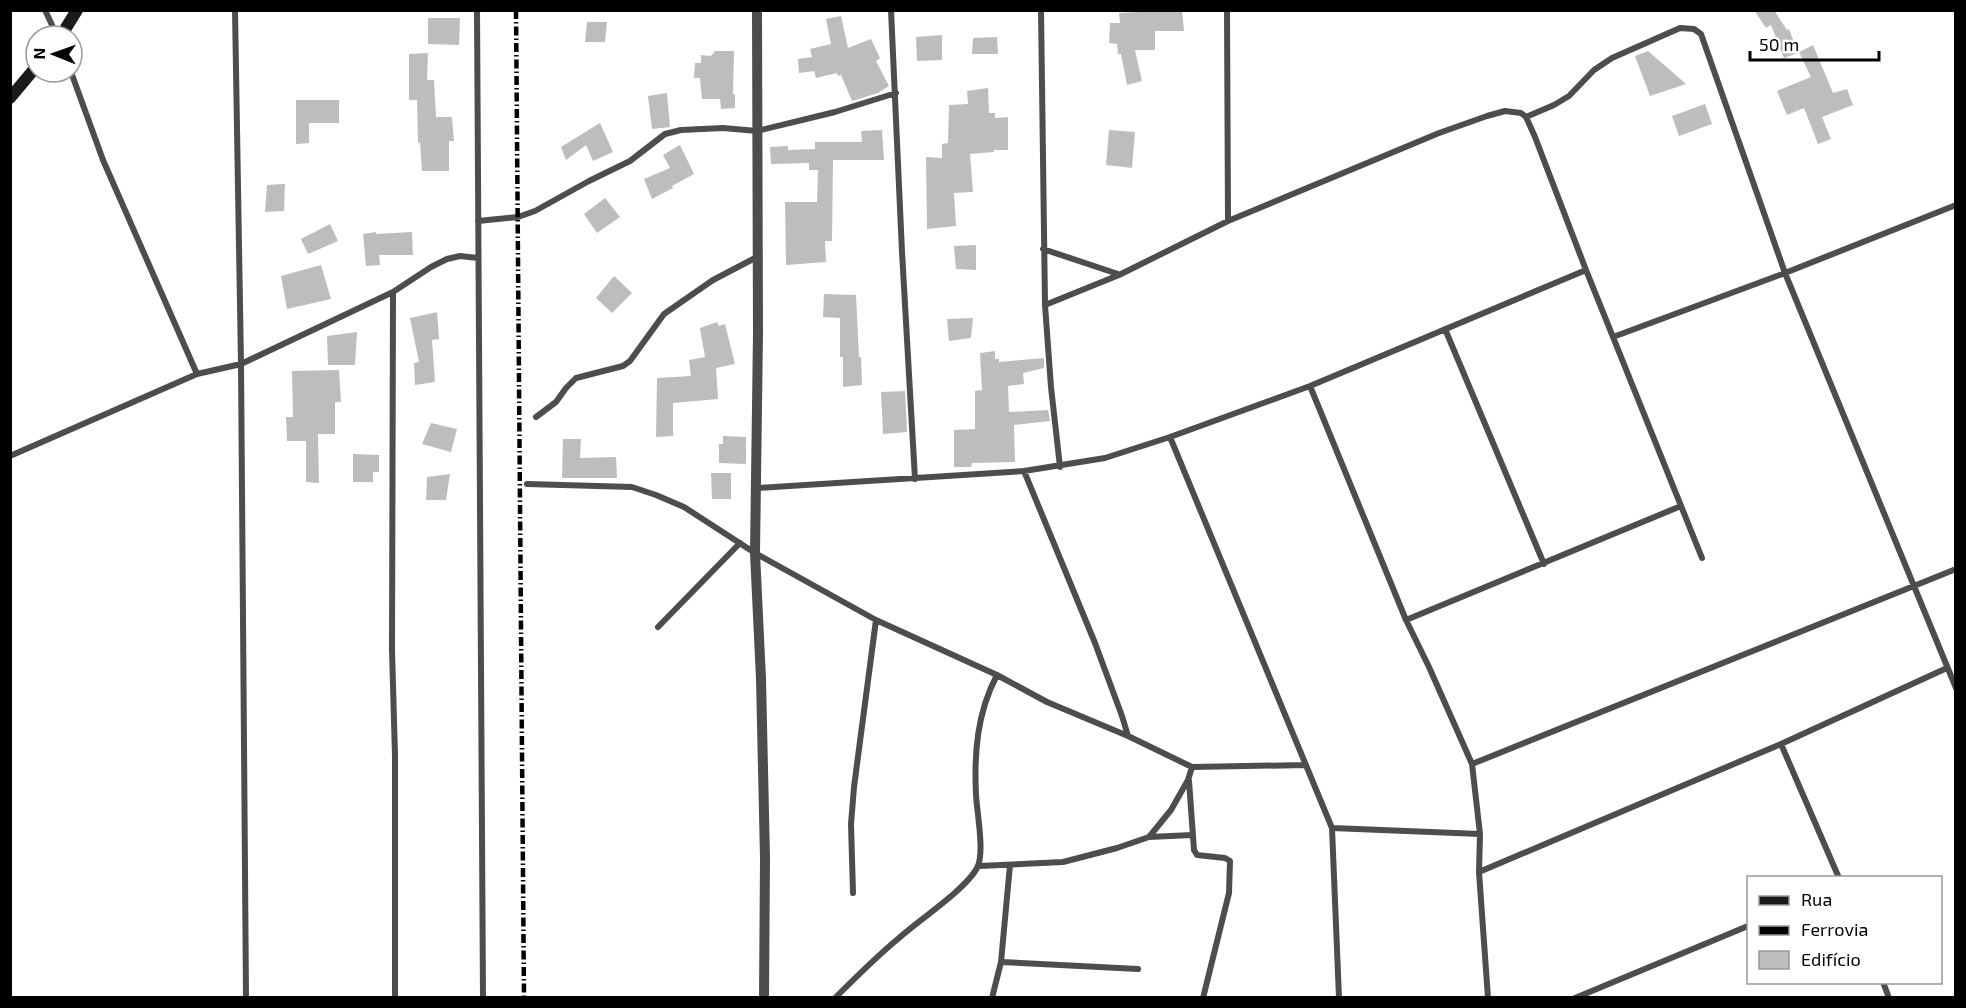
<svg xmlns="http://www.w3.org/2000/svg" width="1966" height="1008" viewBox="0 0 1966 1008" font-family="'Exo 2',sans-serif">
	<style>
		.building { fill: #bdbdbd }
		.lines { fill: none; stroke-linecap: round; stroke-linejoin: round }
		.minor { stroke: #4d4d4d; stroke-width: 6 }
		.tertiary { stroke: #4d4d4d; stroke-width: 10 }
		.secondary { stroke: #1a1a1a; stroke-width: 12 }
		.rail { stroke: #000; stroke-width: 4.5; stroke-dasharray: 9 3 1.5 3; stroke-linecap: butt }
	</style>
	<rect width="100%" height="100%" fill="#fff"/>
	<path class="building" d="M 1182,10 L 1184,31 L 1155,31 L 1155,50 L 1135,50 L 1142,81 L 1127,85 L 1121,54 L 1118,54 L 1117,44 L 1109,43 L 1110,23 L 1120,23 L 1119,13 Z
		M 1754,10 L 1774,10 L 1787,30 L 1789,29 L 1798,53 L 1784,58 L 1771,25 L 1766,28 Z
		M 841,16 L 848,48 L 871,39 L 880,58 L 876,61 L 889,86 L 878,93 L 852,101 L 841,75 L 838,76 L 837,73 L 816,78 L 814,71 L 799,73 L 798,59 L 812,57 L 810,49 L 831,44 L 826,19 Z
		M 428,18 L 460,18 L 459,45 L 428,44 Z
		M 587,22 L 607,22 L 605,42 L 585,42 Z
		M 942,35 L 942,60 L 917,61 L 916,37 Z
		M 997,37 L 998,54 L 972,54 L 973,38 Z
		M 1813,45 L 1833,93 L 1847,89 L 1853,105 L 1822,117 L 1831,139 L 1818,144 L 1804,108 L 1787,115 L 1777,91 L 1811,77 L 1799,52 Z
		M 715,51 L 734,51 L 733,94 L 735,95 L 735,108 L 721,109 L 720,99 L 702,99 L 700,78 L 694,78 L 695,63 L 701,63 L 701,55 L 711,56 Z
		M 1648,51 L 1686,84 L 1650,96 L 1635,56 Z
		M 428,53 L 427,80 L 434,80 L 436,117 L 452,117 L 454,141 L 449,141 L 449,171 L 422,171 L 420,142 L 418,143 L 417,100 L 409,100 L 409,54 Z
		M 988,88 L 989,113 L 995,113 L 995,118 L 1008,117 L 1008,150 L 994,150 L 994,152 L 970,154 L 973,192 L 954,193 L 956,226 L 927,229 L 926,157 L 942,158 L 942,144 L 948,143 L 949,105 L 968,104 L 967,91 Z
		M 667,93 L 670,127 L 652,129 L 648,96 Z
		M 296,100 L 339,100 L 339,123 L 309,123 L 309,143 L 296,144 Z
		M 1705,104 L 1712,124 L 1679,136 L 1672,116 Z
		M 600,123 L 613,152 L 593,161 L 586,145 L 566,160 L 561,147 Z
		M 882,130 L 884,160 L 833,160 L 832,241 L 825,241 L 826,262 L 786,265 L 785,202 L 817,202 L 818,170 L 809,170 L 809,163 L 771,164 L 770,147 L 788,146 L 788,150 L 815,149 L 815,142 L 862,142 L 861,131 Z
		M 1109,130 L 1135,132 L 1132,168 L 1106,165 Z
		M 680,145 L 694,174 L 672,186 L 673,188 L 652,199 L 644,179 L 670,168 L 663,155 Z
		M 285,184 L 284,211 L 265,212 L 267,185 Z
		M 605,198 L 620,217 L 597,233 L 584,214 Z
		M 330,224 L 338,241 L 308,254 L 301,239 Z
		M 376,232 L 376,234 L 412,232 L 413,255 L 379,255 L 380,265 L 366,266 L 363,234 Z
		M 976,245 L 976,270 L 956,269 L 954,246 Z
		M 321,265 L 331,299 L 287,309 L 281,276 Z
		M 614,276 L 632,293 L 612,313 L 596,298 Z
		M 824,294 L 856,295 L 859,357 L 861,357 L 862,385 L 843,387 L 843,357 L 840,357 L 840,318 L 823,317 Z
		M 437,312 L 439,339 L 432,340 L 435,382 L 415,385 L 414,363 L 419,362 L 410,318 Z
		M 973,318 L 971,338 L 949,341 L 947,319 Z
		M 717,322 L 719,326 L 725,324 L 735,364 L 716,368 L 718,399 L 673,403 L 673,436 L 656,437 L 657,378 L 691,376 L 689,360 L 705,357 L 700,328 Z
		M 357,332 L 355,365 L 328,365 L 327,336 Z
		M 995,351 L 995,359 L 999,359 L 999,362 L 1044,358 L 1044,368 L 1023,373 L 1024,384 L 1008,386 L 1009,412 L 1048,410 L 1050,421 L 1014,425 L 1015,462 L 972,463 L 971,467 L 954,467 L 954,430 L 975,429 L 975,391 L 982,390 L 980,353 Z
		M 339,370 L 341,402 L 335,402 L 335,434 L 318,434 L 319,483 L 306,482 L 306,441 L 287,441 L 286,417 L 293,417 L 292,371 Z
		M 905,391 L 907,432 L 883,434 L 881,392 Z
		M 431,423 L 457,429 L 451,452 L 422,444 Z
		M 723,436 L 746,437 L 746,464 L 719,463 L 719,444 L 723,444 Z
		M 563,439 L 581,439 L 580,458 L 616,457 L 617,478 L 562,478 Z
		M 353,454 L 379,455 L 379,472 L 373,472 L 373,482 L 353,482 Z
		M 711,473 L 731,473 L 731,499 L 712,499 Z
		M 450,474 L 446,500 L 426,500 L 427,477 Z"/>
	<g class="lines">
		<path class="minor" d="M 45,10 L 57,36
			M 235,10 L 241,364 L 246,998
			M 477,10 L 483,998
			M 891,10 L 902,252 L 915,479
			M 1041,10 L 1045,305 L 1051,387 L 1060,467
			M 1227,10 L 1228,221
			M 71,72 L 103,160 L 197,374
			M 1526,117 L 1554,105 L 1569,96 L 1594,70 L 1612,58 L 1680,28 L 1694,29 L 1701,34 L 1785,273 L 1956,688
			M 478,221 L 518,217 L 535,211 L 589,181 L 630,161 L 665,134 L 681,130 L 723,128 L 757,131 L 835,112 L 896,93
			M 1043,249 L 1118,274
			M 393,292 L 392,650 L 395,756 L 395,998
			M 1045,305 L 1119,275 L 1228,221 L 1439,133 L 1487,116 L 1505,111 L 1521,113 L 1526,117 L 1535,137 L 1586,270 L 1702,558
			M 1445,329 L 1544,564
			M 1613,337 L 1785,273 L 1956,205
			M 1310,386 L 1406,620 L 1429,667 L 1472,764 L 1480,834 L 1479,872 L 1488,998
			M 536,417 L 556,402 L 566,388 L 576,378 L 623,366 L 630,361 L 664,314 L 713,280 L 757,257
			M 1170,437 L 1332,828 L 1339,998
			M 10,456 L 197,374 L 241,364 L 393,292 L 431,267 L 447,259 L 460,256 L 478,258
			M 1024,471 L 1095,643 L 1122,716 L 1128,736
			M 527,484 L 632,487 L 656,495 L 684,507 L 755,553 L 876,620 L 997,675 L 1047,702 L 1128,736 L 1192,767 L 1306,765
			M 757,488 L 1024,471 L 1105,458 L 1170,437 L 1310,386 L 1586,270
			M 1406,620 L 1681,506
			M 658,627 L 740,543
			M 1781,744 L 1839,878
			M 1472,764 L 1956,569
			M 1189,781 L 1194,850 L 1197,855 L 1225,858 L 1230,861 L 1229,893 L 1203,998
			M 1332,828 L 1480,834
			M 1149,837 L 1192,835
			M 979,866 L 1063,862 L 1117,848 L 1149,837 L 1171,810 L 1188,780 L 1192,767
			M 1479,872 L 1781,744 L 1947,668
			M 853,893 L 851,824 L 854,787 L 876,620
			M 1001,962 L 1138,969
			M 1883,982 L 1889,998
			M 835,998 C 856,977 877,956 899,938 C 919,920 966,889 977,868 C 985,853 977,813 976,795 C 974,753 977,713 997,675
			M 992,998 L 1001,962 L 1010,865
			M 1575,998 L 1748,926"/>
		<path class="tertiary" d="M 757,10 L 758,333 L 755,553 L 761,679 L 765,858 L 764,998"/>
		<path class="secondary" d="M 61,36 L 77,10
			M 10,98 L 36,67"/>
		<path class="rail" d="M 516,10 L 524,998"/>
	</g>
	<rect width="1966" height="1008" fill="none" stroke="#000000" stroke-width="24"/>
	<rect x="1747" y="876" width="195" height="108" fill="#ffffff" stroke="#999999" stroke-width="1.5"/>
	<rect x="1759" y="896" width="30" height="9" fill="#1a1a1a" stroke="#999999" stroke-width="1.5"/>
	<text x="1801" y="906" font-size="18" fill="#000000">Rua</text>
	<rect x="1759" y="926" width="30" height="9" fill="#000000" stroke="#999999" stroke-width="1.5"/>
	<text x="1801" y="936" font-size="18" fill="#000000">Ferrovia</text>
	<rect x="1759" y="951" width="30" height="18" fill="#bdbdbd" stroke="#999999" stroke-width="1.5"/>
	<text x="1801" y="966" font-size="18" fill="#000000">Edifício</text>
	<g transform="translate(54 54) rotate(271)"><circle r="28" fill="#ffffff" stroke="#999999" stroke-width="1.5"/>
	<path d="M0-4.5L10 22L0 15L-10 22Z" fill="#000000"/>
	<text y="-9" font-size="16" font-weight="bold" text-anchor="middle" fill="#000000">N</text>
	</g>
	<path d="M1750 51v9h129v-9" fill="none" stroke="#000000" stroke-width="3"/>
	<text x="1759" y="51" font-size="18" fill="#000000" stroke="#ffffff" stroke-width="4.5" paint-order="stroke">50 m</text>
</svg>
